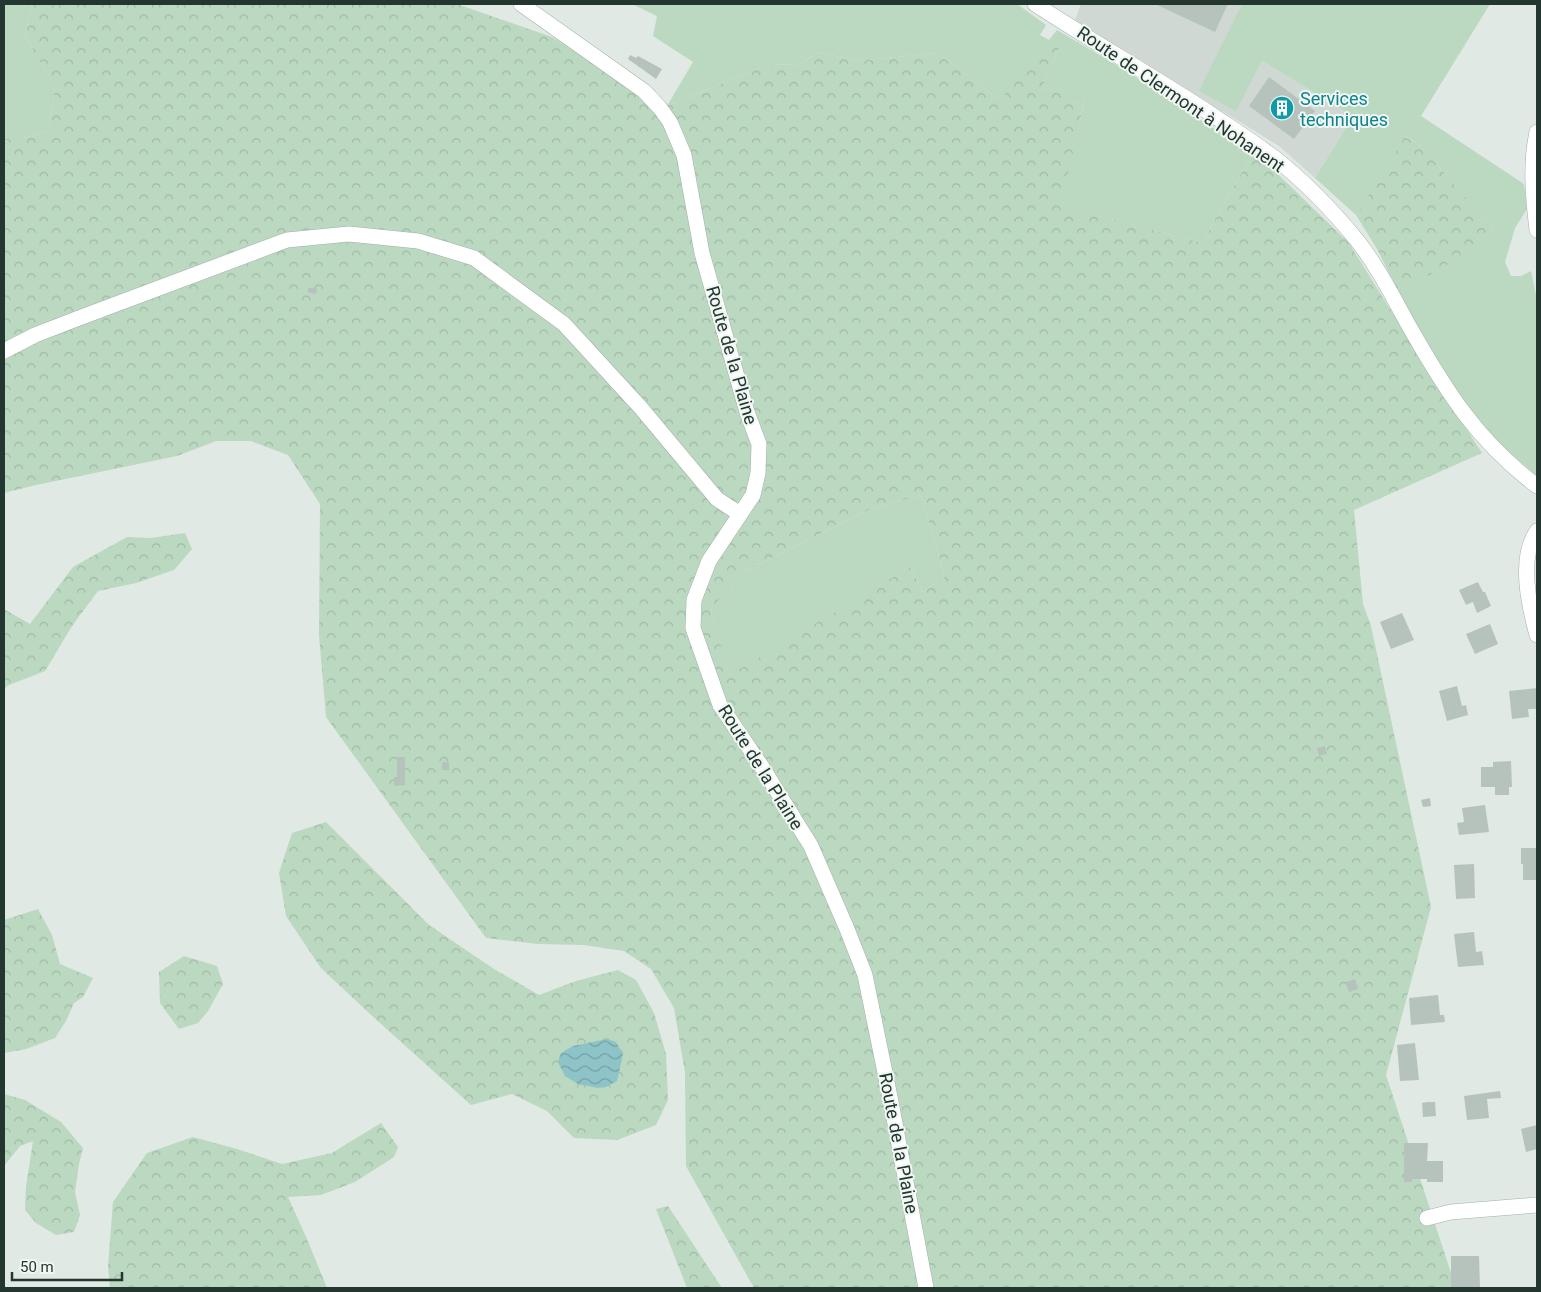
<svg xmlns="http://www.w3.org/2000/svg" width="1541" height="1292" viewBox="0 0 1541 1292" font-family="Roboto,sans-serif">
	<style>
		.built { fill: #cfd8d3 }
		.grass { fill: #bbd8c0 }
		.forest { fill: url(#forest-crowns); fill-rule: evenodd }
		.water { fill: url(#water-waves) }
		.building { fill: #b6c3bd }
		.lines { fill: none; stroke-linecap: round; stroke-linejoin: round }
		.minor-casing { stroke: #a4b0aa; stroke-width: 16 }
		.tertiary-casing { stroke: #a4b0aa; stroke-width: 16 }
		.minor { stroke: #fff; stroke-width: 15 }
		.tertiary { stroke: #fff; stroke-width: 15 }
		.labels { text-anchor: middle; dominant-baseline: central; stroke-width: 4; stroke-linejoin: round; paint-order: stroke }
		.culture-label { font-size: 18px; fill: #0d838f; stroke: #f0f6f2; text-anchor: start }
		.street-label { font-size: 18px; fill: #233730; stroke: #f0f6f2 }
	</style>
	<defs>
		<pattern id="forest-crowns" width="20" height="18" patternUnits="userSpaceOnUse" patternTransform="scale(1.25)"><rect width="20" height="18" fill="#bbd8c0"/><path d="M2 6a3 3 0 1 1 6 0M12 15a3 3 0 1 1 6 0" fill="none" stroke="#a0baa5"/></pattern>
		<pattern id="water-waves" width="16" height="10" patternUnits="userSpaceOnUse" patternTransform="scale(1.25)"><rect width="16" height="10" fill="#8ec4c8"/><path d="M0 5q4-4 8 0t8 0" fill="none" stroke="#74a0a3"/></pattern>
	</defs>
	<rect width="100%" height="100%" fill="#e0e9e4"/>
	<path class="built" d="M 1081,4 L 1242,4 L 1200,91 L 1262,59 L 1353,116 L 1315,178 L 1279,146 L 1075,20 Z"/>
	<path class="grass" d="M 4,4 L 32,4 L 25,36 L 55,87 L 49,131 L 20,139 L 4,139 Z
		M 632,4 L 1017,4 L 1046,25 L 1040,35 L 1049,40 L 1057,30 L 1125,70 L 1208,125 L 1254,151 L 1202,243 L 1060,206 L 1085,100 L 1042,88 L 1059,48 L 1002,102 L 938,53 L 856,61 L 819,52 L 798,65 L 770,64 L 667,106 L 693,62 L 653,36 L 657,16 Z
		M 1242,4 L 1490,4 L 1421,116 L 1524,184 L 1527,209 L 1515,228 L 1505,262 L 1511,276 L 1521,276 L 1531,271 L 1537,300 L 1537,476 L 1495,440 L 1460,396 L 1423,337 L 1397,289 C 1436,272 1461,259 1493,229 L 1419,144 L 1406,137 L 1356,215 L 1315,178 L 1353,116 L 1262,60 L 1236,111 L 1199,91 Z
		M 921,495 L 945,577 L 923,592 L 910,567 L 730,676 L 710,610 L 745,571 L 871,509 Z"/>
	<path class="forest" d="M 32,4 L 457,4 L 552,37 L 667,106 L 770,64 L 798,65 L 819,52 L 856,61 L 938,53 L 1002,102 L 1006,92 L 1049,40 L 1059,48 L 1042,88 L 1085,99 L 1061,206 L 1202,243 L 1254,151 L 1349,243 L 1418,354 L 1482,453 L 1354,510 L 1363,604 L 1371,626 L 1431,907 L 1386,1075 L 1456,1288 L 754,1288 L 686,1166 L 685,1072 L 674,1008 L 651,969 L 624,951 L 583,945 L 538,944 L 486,938 L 326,717 L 319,635 L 320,504 L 288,455 L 251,441 L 216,441 L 177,456 L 36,485 L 4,493 L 4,139 L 20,139 L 49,131 L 55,87 L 25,36 ZM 921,495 L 945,577 L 923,592 L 910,567 L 730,675 L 710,610 L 745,571 L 871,509 Z
		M 1405,137 L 1419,144 L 1493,229 L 1472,249 L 1434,273 L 1397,289 L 1377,249 L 1356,215 Z
		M 185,533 L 192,549 L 174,570 L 136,583 L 98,591 L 72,626 L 45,671 L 9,685 L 4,689 L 4,609 L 30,624 L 73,567 L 127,537 L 151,538 Z
		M 326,822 L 429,925 L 494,969 L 539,995 L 576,981 L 618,970 L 636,980 L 654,1013 L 666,1054 L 668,1100 L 656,1125 L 617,1140 L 574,1138 L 547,1111 L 512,1094 L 471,1105 L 369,1013 L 321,968 L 286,916 L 279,873 L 292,833 Z
		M 38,909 L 52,935 L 60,964 L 93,978 L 83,997 L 74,1003 L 66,1021 L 55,1038 L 26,1049 L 4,1053 L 4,920 Z
		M 184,956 L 217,966 L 223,984 L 208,1011 L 198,1023 L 179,1029 L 160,1003 L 159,972 Z
		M 4,1094 L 25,1100 L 61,1122 L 83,1148 L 79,1164 L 75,1192 L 80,1215 L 74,1232 L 56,1235 L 36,1223 L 25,1210 L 26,1187 L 33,1141 L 20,1146 L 4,1166 Z
		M 381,1123 L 398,1147 L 394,1157 L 355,1182 L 321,1195 L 288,1197 L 307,1239 L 327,1288 L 110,1288 L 108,1266 L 113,1202 L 147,1153 L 193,1137 L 237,1149 L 282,1164 L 332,1153 Z
		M 668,1206 L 722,1288 L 687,1288 L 656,1209 Z"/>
	<path class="water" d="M 607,1039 L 616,1042 L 623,1054 L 617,1081 L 606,1087 L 598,1088 L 578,1084 L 565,1076 L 558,1062 L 561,1053 L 573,1046 Z"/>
	<path class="building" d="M 1155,4 L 1228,4 L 1215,32 Z
		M 630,55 L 636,58 L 638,56 L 662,69 L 656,79 L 628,59 Z
		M 1269,77 L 1315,111 L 1294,139 L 1249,106 Z
		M 308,288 L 317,288 L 316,294 L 308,292 Z
		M 1478,582 L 1483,592 L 1485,592 L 1491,606 L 1477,613 L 1473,602 L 1466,605 L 1459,590 Z
		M 1402,613 L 1414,640 L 1391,649 L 1380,622 Z
		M 1490,624 L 1498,644 L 1475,654 L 1466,634 Z
		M 1457,686 L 1462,706 L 1466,705 L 1468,715 L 1447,721 L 1439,691 Z
		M 1537,688 L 1537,709 L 1528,709 L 1529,717 L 1512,719 L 1509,691 Z
		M 1325,746 L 1327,754 L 1319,756 L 1317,748 Z
		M 397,757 L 405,757 L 405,785 L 394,786 L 394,777 L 397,777 Z
		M 1511,761 L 1512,787 L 1509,787 L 1509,795 L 1495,795 L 1495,787 L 1481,787 L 1481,767 L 1493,767 L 1493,762 Z
		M 442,762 L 449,762 L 449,770 L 442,770 Z
		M 1430,798 L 1431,806 L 1423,807 L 1421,800 Z
		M 1485,805 L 1489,832 L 1459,835 L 1457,823 L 1464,822 L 1462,808 Z
		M 1521,848 L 1537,848 L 1537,880 L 1523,880 L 1523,864 L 1521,864 Z
		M 1474,864 L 1475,898 L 1456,899 L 1454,865 Z
		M 1474,932 L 1476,952 L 1482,951 L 1484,965 L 1458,967 L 1454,934 Z
		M 1355,979 L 1358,989 L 1349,992 L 1346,982 Z
		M 1438,995 L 1440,1015 L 1444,1015 L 1445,1022 L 1411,1025 L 1409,998 Z
		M 1415,1043 L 1419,1080 L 1400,1081 L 1397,1045 Z
		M 1500,1091 L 1501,1098 L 1487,1099 L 1489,1118 L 1467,1120 L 1464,1096 Z
		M 1427,1102 L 1435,1102 L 1436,1116 L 1423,1117 L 1422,1103 Z
		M 1537,1125 L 1537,1149 L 1526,1152 L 1521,1129 Z
		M 1404,1143 L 1428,1143 L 1427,1161 L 1443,1161 L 1443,1182 L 1427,1182 L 1427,1179 L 1412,1179 L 1412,1182 L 1404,1182 Z
		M 1451,1256 L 1479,1256 L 1480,1288 L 1451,1288 Z"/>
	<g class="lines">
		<g class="minor-casing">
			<path id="minor" d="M 521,4 L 644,91 L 660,108 L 670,122 L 684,155 L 702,253 L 747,412 L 759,444 L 758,473 L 753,495 L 709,561 L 694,600 L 693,628 L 720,705 L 762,767 L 811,846 L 847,929 L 865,975 L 890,1097 L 926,1288
				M 1537,132 C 1530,164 1533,197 1537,230
				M 4,351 L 35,335 L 79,318 L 287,240 L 349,234 L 418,241 L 474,258 L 564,324 L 641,408 L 717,499 L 740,514
				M 1537,531 C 1518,558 1529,606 1537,635
				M 1427,1218 L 1451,1212 L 1537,1205"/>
		</g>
		<g class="tertiary-casing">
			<path id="tertiary" d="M 1035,4 C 1093,42 1153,76 1211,114 C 1233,129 1255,143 1276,159 C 1305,182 1332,210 1356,239 C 1377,265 1393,297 1409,326 C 1446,391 1477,441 1537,486"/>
		</g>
		<use href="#minor" class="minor"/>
		<use href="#tertiary" class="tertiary"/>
	</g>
	<defs>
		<g id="building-disc" transform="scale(1.25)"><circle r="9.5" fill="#0f9aa8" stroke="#f0f6f2"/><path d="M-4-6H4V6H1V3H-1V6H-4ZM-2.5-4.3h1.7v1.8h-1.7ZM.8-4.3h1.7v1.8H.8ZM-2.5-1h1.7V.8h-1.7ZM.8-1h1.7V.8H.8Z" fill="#fff"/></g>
	</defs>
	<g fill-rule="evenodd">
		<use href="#building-disc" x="1282" y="108"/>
	</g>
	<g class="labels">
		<g class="culture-label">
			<text x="1300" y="98">Services<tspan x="1300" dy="21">techniques</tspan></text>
		</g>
		<g class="street-label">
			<text transform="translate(1181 99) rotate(34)">Route de Clermont à Nohanent</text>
			<text transform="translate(732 355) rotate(74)">Route de la Plaine</text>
			<text transform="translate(761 767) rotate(58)">Route de la Plaine</text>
			<text transform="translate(899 1143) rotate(79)">Route de la Plaine</text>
		</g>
	</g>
	<rect width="1541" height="1292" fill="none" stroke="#233730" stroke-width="10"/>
	<path d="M12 1272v8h110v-8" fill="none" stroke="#233730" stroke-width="2.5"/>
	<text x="20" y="1272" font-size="15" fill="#233730" stroke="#f0f6f2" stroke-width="4" paint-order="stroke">50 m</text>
</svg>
